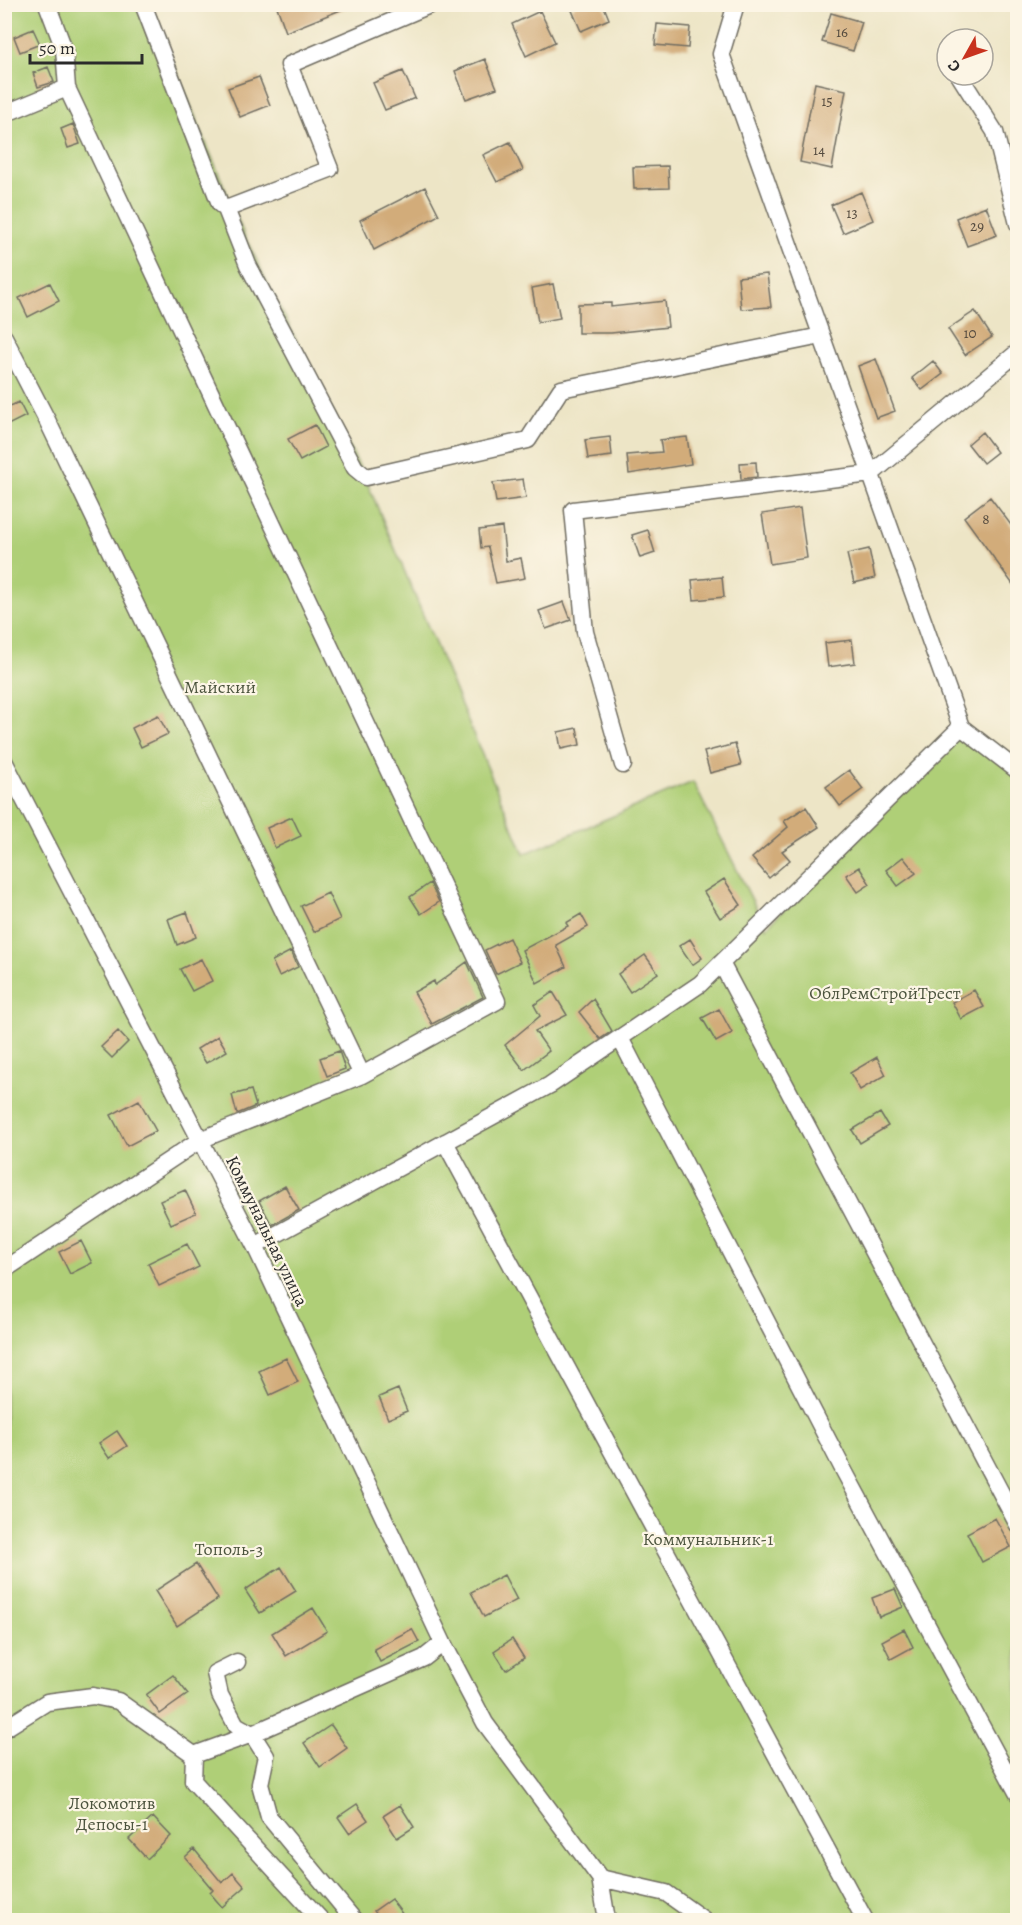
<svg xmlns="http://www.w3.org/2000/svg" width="1022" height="1925" viewBox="0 0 1022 1925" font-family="Alegreya,serif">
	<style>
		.green { fill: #afcf77; stroke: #6d7d51; stroke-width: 1.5 }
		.building { fill: #d2ac7a }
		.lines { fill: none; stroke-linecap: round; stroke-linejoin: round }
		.minor-casing { stroke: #6f6c61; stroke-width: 19 }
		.minor { stroke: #fff; stroke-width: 16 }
		.labels { text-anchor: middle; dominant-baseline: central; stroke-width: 4.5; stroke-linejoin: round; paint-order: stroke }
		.number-label { font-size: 15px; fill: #554b3f }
		.park-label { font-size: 18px; fill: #4c543e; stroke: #fcf5e5 }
		.street-label { font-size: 18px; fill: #2b2b2b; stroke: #fcf5e5 }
	</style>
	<rect width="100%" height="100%" fill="#fcf5e5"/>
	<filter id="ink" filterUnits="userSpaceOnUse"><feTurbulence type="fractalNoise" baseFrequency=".0167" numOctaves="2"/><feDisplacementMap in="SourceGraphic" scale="12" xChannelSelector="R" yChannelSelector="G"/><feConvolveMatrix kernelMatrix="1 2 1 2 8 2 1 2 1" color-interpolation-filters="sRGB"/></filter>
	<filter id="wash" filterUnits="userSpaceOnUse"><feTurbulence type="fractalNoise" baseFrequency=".008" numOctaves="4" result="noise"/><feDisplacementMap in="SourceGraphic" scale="24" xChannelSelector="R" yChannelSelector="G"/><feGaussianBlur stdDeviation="1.35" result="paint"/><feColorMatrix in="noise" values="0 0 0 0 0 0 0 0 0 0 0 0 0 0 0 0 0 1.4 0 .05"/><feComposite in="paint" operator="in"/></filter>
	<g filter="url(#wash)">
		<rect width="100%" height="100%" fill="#ede5c6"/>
		<path class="green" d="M 5,5 L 149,5 L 244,235 L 366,480 L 524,854 L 693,782 L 766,928 L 961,727 L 1017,771 L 1017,1920 L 5,1920 Z"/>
		<g id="blocks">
			<path class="building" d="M 276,4 L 353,4 L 353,5 L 286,32 Z
				M 579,4 L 603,4 L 609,19 L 581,31 L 571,8 Z
				M 540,11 L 555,42 L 526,56 L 512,24 Z
				M 831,13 L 862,22 L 853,51 L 822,42 Z
				M 657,24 L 690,27 L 688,48 L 655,45 Z
				M 33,29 L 40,44 L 20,52 L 14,37 Z
				M 485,59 L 497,88 L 466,99 L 455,71 Z
				M 48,67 L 54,82 L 38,87 L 33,73 Z
				M 403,71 L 415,98 L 385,110 L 373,83 Z
				M 259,77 L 270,105 L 240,117 L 228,88 Z
				M 815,83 L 846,90 L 832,169 L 800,162 Z
				M 73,124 L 80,144 L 68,148 L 61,129 Z
				M 510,142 L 523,170 L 497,182 L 483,155 Z
				M 668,166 L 669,188 L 634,189 L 633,167 Z
				M 425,187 L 439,215 L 374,250 L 360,220 Z
				M 861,192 L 873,220 L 843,233 L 831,205 Z
				M 986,206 L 997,235 L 967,246 L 956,218 Z
				M 767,274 L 771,307 L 741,309 L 738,277 Z
				M 50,283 L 59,301 L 28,317 L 19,298 Z
				M 553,284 L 560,318 L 538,322 L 532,288 Z
				M 665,301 L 668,327 L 611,333 L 578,333 L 578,304 L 611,303 L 611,307 Z
				M 975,311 L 992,337 L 965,355 L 948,329 Z
				M 876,359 L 895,411 L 876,418 L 858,366 Z
				M 933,361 L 943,374 L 922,390 L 912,378 Z
				M 19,402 L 26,416 L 8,425 L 4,409 Z
				M 315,425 L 326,447 L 300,461 L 288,439 Z
				M 982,432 L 997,452 L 983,463 L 968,444 Z
				M 610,437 L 612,456 L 588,459 L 585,440 Z
				M 687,437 L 691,464 L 629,474 L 627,455 L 662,452 L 660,440 Z
				M 756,462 L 757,477 L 741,479 L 740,463 Z
				M 523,479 L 526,498 L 496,502 L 493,483 Z
				M 990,497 L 1017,533 L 1017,590 L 964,517 Z
				M 800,508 L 807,558 L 770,564 L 762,514 Z
				M 502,527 L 506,561 L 521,558 L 525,578 L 496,583 L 488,547 L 481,548 L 479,530 Z
				M 648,530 L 655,553 L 640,558 L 632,535 Z
				M 869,549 L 875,578 L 854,583 L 847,554 Z
				M 722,577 L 724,597 L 694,600 L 692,580 Z
				M 564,602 L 571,620 L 546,629 L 539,611 Z
				M 852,640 L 855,663 L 828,667 L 825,643 Z
				M 158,715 L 168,734 L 141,747 L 132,728 Z
				M 577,728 L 580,745 L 561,749 L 558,732 Z
				M 735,744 L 741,765 L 710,773 L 704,752 Z
				M 849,770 L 863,789 L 840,806 L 826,787 Z
				M 806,807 L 819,827 L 782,851 L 790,860 L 769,878 L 752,858 L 788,827 L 784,821 Z
				M 292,817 L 301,836 L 275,848 L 267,828 Z
				M 903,857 L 916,873 L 898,886 L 886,870 Z
				M 859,867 L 870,884 L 858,892 L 846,875 Z
				M 724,879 L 741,905 L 720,918 L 704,892 Z
				M 430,883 L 439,902 L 421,914 L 410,897 Z
				M 328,893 L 340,919 L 314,932 L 301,906 Z
				M 187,912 L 196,937 L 177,945 L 168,919 Z
				M 581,914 L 588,927 L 556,945 L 566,967 L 537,983 L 522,950 L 568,926 L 566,923 Z
				M 509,938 L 520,962 L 496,974 L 485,950 Z
				M 690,939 L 702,958 L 692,965 L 679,946 Z
				M 291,951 L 298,967 L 279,976 L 272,961 Z
				M 645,955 L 658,973 L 630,992 L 618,974 Z
				M 201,959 L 212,981 L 192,991 L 180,969 Z
				M 467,962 L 483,997 L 432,1024 L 414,992 L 434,981 L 435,985 Z
				M 974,990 L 984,1007 L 961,1019 L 952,1002 Z
				M 553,992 L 567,1015 L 535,1031 L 549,1051 L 524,1070 L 505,1045 L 540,1016 L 534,1005 Z
				M 593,999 L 612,1031 L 600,1039 L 579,1012 Z
				M 719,1009 L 732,1033 L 716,1042 L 702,1018 Z
				M 118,1031 L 128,1042 L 112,1058 L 101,1047 Z
				M 218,1036 L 227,1051 L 206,1063 L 197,1049 Z
				M 339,1051 L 345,1069 L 327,1076 L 320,1058 Z
				M 877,1057 L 886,1075 L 860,1090 L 850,1073 Z
				M 251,1090 L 256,1106 L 237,1114 L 232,1095 Z
				M 139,1100 L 156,1131 L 127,1146 L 111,1115 Z
				M 880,1113 L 888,1126 L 860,1143 L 852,1130 Z
				M 285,1186 L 299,1210 L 272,1225 L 259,1201 Z
				M 185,1190 L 196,1213 L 171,1224 L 160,1201 Z
				M 81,1241 L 92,1263 L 70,1274 L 59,1252 Z
				M 187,1244 L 199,1267 L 159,1286 L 148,1263 Z
				M 286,1358 L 298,1382 L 270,1395 L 259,1371 Z
				M 398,1389 L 407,1411 L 388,1419 L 379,1397 Z
				M 117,1431 L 127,1446 L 109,1458 L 99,1443 Z
				M 995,1518 L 1011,1547 L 982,1562 L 967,1533 Z
				M 196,1564 L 218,1599 L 177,1626 L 155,1591 Z
				M 281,1567 L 296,1591 L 260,1613 L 245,1590 Z
				M 504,1575 L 517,1600 L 484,1617 L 471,1592 Z
				M 895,1589 L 903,1607 L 879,1617 L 872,1598 Z
				M 313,1608 L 327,1631 L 286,1656 L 272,1633 Z
				M 412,1629 L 419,1642 L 380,1662 L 374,1649 Z
				M 904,1629 L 913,1647 L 891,1659 L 882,1641 Z
				M 512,1639 L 524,1658 L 506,1670 L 494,1651 Z
				M 173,1675 L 188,1694 L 160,1714 L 146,1695 Z
				M 331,1725 L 347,1748 L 320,1767 L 304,1743 Z
				M 357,1804 L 368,1820 L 349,1833 L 338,1817 Z
				M 400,1805 L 414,1827 L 397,1838 L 383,1816 Z
				M 153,1817 L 171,1836 L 147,1859 L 129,1839 Z
				M 194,1849 L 222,1883 L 233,1873 L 245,1887 L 222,1907 L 210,1893 L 213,1890 L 185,1857 Z
				M 391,1899 L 403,1915 L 394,1920 L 381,1920 L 374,1911 Z"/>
		</g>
	</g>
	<g filter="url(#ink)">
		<use href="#blocks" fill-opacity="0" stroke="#6f6c61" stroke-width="1.5"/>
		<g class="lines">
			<g class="minor-casing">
				<path id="minor" d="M 47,4 L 64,49 L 67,88 L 497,1001 L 362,1075
					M 143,4 L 220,204 L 226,209 L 330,169 L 289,65 L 432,4
					M 736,4 L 721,54 L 961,727
					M 959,75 L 995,132 L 1018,224
					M 4,114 L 67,88
					M 226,209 L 248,265 L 355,468 L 366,477 L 528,440 L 561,389 L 821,336
					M 4,337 L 47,420 L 362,1075 L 200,1140 L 4,1270
					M 4,761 L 255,1246 L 443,1643 L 485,1723 L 600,1878 L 666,1893 L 704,1920
					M 623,765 L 585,632 L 573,510 L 871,474 L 1018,352
					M 721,963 L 1018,1525
					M 620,1038 L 843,1469 L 1018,1794
					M 445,1142 L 865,1920
					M 255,1246 L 550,1085 L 700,984 L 961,727 L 1018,771
					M 237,1662 L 215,1673 L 220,1695 L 236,1725 L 252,1734 L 266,1756 L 260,1784 L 269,1817 L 354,1920
					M 4,1729 L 47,1702 L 93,1696 L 118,1701 L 194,1755 L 252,1734 L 424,1658 L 443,1643
					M 194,1755 L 193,1781 L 321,1920
					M 600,1878 L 607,1920"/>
			</g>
			<use href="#minor" class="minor"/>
		</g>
	</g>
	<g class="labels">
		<g class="number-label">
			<text x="842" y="32">16</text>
			<text x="827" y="101">15</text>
			<text x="819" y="150">14</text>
			<text x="852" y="213">13</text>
			<text x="977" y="226">29</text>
			<text x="970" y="333">10</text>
			<text x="986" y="519">8</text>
		</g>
		<g class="park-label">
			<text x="220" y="687">Майский</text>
			<text x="885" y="993">ОблРемСтройТрест</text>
			<text x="708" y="1539">Коммунальник-1</text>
			<text x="229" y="1549">Тополь-3</text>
			<text x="112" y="1803">Локомотив<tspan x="112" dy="21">Депосы-1</tspan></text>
		</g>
		<g class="street-label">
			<text transform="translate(267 1231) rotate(64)">Коммунальная улица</text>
		</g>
	</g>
	<rect width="1022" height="1925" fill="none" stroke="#fcf5e5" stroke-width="24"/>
	<g transform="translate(965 57) rotate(230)"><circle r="28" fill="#fcf5e5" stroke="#a8a49b" stroke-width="1.5"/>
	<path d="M0-4.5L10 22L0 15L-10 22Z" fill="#c8321e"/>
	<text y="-9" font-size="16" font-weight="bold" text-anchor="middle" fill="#2b2b2b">С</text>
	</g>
	<path d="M30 54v9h112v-9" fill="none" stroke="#2b2b2b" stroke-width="3"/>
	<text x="39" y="54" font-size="18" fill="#2b2b2b" stroke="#fcf5e5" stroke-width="4.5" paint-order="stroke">50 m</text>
</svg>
